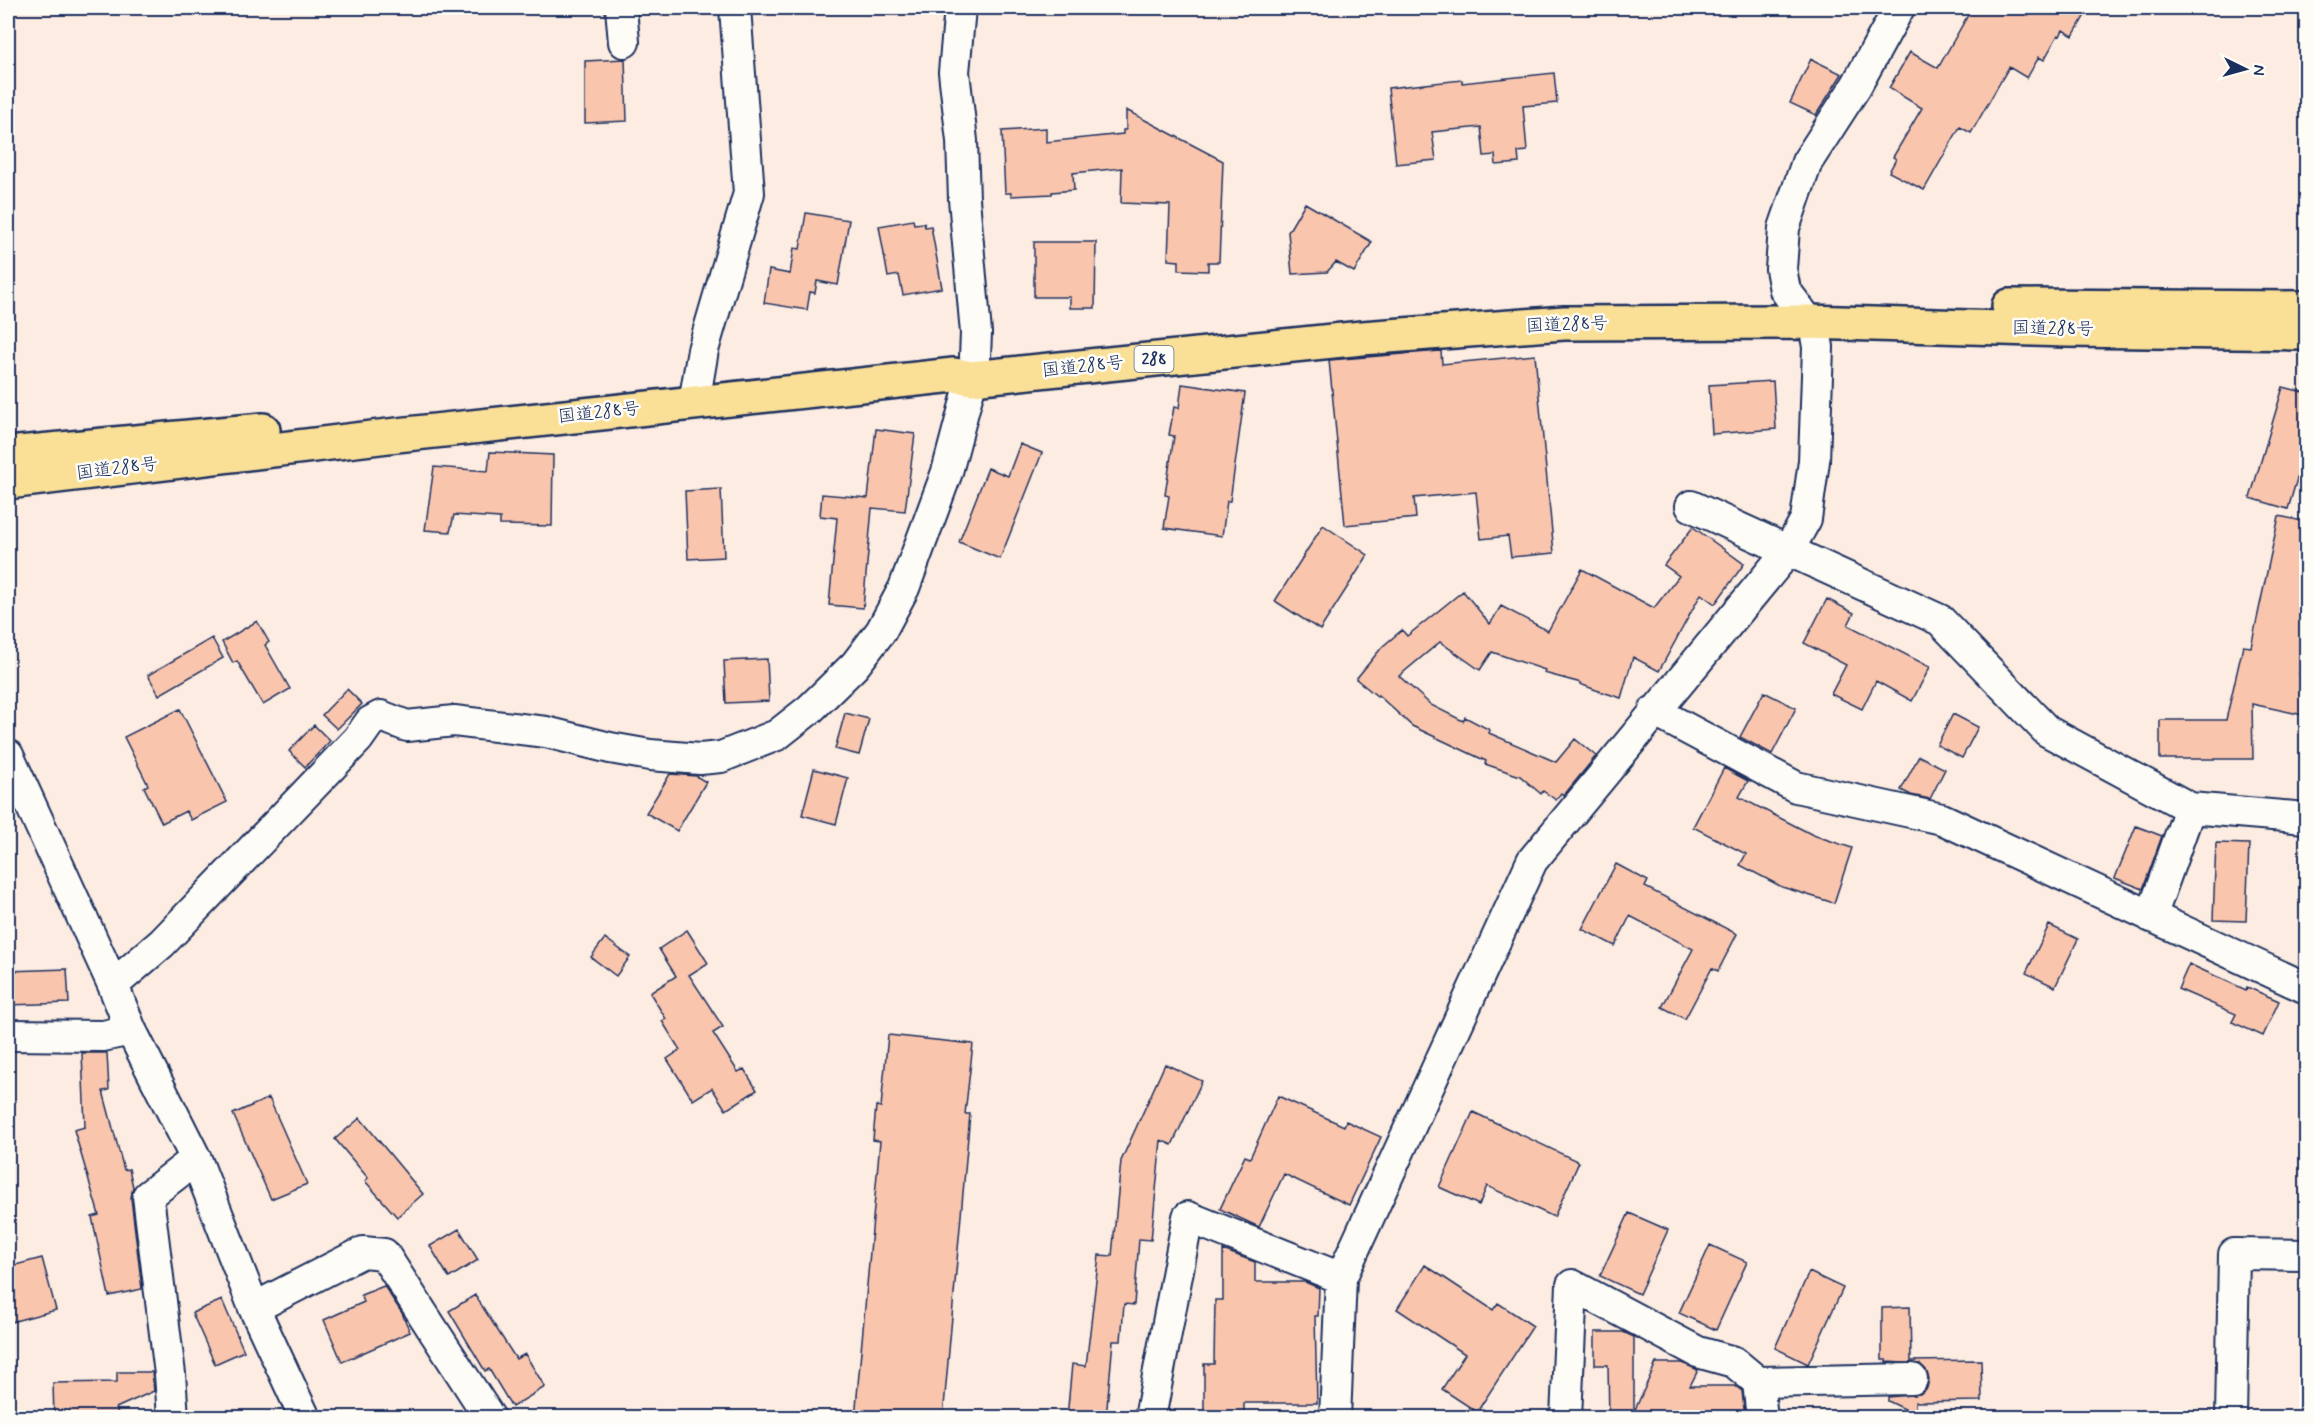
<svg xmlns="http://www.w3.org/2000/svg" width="2314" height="1425" viewBox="0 0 2314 1425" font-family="Mynerve,'Klee One',sans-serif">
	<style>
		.building { fill: #fac5ad; stroke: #1b2f5e; stroke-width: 1.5 }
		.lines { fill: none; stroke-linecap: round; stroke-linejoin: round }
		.minor-casing { stroke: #1b2f5e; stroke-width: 34 }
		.trunk-casing { stroke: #1b2f5e; stroke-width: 38 }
		.minor { stroke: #fdfcf7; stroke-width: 30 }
		.trunk { stroke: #fadf96; stroke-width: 33 }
		.labels { text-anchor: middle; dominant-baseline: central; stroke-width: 5; stroke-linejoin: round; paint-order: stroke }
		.shield { fill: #fdfcf7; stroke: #5f6c8c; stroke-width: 1.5 }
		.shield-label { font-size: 16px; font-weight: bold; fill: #1b2f5e }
		.street-label { font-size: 18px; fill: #1b2f5e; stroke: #fdfcf7 }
	</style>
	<rect width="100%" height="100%" fill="#fcece1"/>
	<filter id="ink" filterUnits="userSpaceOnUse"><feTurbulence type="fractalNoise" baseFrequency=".0167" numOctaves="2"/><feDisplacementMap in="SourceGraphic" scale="12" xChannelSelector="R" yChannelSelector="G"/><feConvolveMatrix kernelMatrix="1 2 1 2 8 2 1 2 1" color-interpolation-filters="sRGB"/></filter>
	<g filter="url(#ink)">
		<path class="building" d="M 1972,8 L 2089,8 L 2073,36 L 2063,30 L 2060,36 L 2058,35 L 2044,60 L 2039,57 L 2027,78 L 2009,67 L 1971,133 L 1960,127 L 1924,190 L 1889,172 L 1896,159 L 1893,157 L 1922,108 L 1889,88 L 1910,52 L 1938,68 Z
			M 625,59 L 627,121 L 585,123 L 585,61 Z
			M 1811,59 L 1842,74 L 1816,115 L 1790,103 Z
			M 1554,73 L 1557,103 L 1523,106 L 1527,151 L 1518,152 L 1519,163 L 1496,165 L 1495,155 L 1484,156 L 1481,127 L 1432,132 L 1436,160 L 1396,164 L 1388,88 L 1462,80 L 1462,83 Z
			M 1126,110 L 1223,161 L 1219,262 L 1208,262 L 1208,271 L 1179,270 L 1179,261 L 1168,260 L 1170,205 L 1121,203 L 1122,168 L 1073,173 L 1074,190 L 1052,192 L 1052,194 L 1011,196 L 1011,193 L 1005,193 L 1002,131 L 1046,128 L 1046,142 L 1123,134 L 1123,130 L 1126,130 Z
			M 1305,203 L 1372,242 L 1354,272 L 1336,262 L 1327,272 L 1292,274 L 1288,232 Z
			M 806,213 L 849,220 L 838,285 L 817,281 L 815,293 L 810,292 L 807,310 L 764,303 L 769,270 L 790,274 L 794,248 L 800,249 Z
			M 913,220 L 914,224 L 924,223 L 925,227 L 931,226 L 942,288 L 903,295 L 899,275 L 888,277 L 879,226 Z
			M 1034,242 L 1096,242 L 1095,308 L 1070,308 L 1070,297 L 1034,297 Z
			M 1441,351 L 1442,364 L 1535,355 L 1554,553 L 1511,557 L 1508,536 L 1481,539 L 1476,492 L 1414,498 L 1416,518 L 1345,525 L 1329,360 Z
			M 1773,381 L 1776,429 L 1712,434 L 1709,385 Z
			M 1182,384 L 1245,393 L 1230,501 L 1227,501 L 1222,536 L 1164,528 L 1169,496 L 1165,495 L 1174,436 L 1169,435 L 1174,407 L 1179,408 Z
			M 2283,387 L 2307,393 L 2307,445 L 2288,509 L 2250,498 Z
			M 876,429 L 915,434 L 905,511 L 872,508 L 863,608 L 829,605 L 837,518 L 820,516 L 822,494 L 868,498 Z
			M 1020,444 L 1042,453 L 1000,559 L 959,542 L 988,468 L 1008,476 Z
			M 490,452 L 553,455 L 552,526 L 500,525 L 500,518 L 454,515 L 450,532 L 425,530 L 434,467 L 488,471 Z
			M 721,489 L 724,557 L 688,559 L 685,491 Z
			M 2279,516 L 2307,522 L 2307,638 L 2299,675 L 2307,676 L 2307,699 L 2303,715 L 2252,704 L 2253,759 L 2160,759 L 2160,720 L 2226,720 L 2243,646 L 2251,647 Z
			M 1323,525 L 1368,555 L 1320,630 L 1275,601 Z
			M 1693,527 L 1744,564 L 1715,604 L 1701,594 L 1659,671 L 1633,657 L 1621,698 L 1596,690 L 1580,684 L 1581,683 L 1544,673 L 1545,670 L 1492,652 L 1480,670 L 1440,642 L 1399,676 L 1431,705 L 1463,721 L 1465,717 L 1490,730 L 1489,733 L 1556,762 L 1575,739 L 1596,756 L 1564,795 L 1561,793 L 1556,800 L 1543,791 L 1541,794 L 1520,776 L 1485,764 L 1486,761 L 1412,726 L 1378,695 L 1377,696 L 1356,679 L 1383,646 L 1402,630 L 1407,636 L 1463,591 L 1490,624 L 1501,606 L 1548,631 L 1582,569 L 1654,608 L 1679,576 L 1664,565 Z
			M 1827,599 L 1854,613 L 1848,625 L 1930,667 L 1912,701 L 1876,681 L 1862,709 L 1831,694 L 1846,665 L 1804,643 Z
			M 257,621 L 269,642 L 265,645 L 290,689 L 263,705 L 237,661 L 233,663 L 222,642 Z
			M 212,638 L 223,658 L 159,695 L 148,675 Z
			M 767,659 L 769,701 L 726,703 L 724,661 Z
			M 347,689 L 362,704 L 337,729 L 322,715 Z
			M 1764,692 L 1796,708 L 1772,754 L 1740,737 Z
			M 180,709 L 227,802 L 191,820 L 186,811 L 162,823 L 144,787 L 148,785 L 124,737 Z
			M 845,713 L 869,719 L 859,755 L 835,749 Z
			M 1953,714 L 1978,727 L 1962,758 L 1937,745 Z
			M 314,725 L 330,741 L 305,767 L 289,751 Z
			M 1919,756 L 1945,769 L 1930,799 L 1911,795 L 1901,790 Z
			M 1724,768 L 1748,781 L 1739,797 L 1813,835 L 1852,848 L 1834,903 L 1782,887 L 1740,865 L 1746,854 L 1693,827 Z
			M 814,769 L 848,778 L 836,824 L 802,815 Z
			M 670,774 L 696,776 L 706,782 L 677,831 L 646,813 Z
			M 2136,826 L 2162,836 L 2143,889 L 2115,878 Z
			M 2216,843 L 2249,844 L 2246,921 L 2213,920 Z
			M 1616,864 L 1648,881 L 1645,887 L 1737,934 L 1718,971 L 1712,968 L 1685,1019 L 1662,1007 L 1693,949 L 1630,916 L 1615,946 L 1582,929 Z
			M 2049,925 L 2078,939 L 2055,987 L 2026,973 Z
			M 687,930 L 708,963 L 689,975 L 723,1027 L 713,1033 L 738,1072 L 744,1069 L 757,1090 L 726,1110 L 712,1088 L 693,1100 L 667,1059 L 680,1050 L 662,1021 L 666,1019 L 650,993 L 676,976 L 659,949 Z
			M 605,938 L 630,957 L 616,976 L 591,957 Z
			M 2189,964 L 2246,990 L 2247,987 L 2279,1001 L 2263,1036 L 2232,1022 L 2236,1014 L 2178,989 Z
			M 67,969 L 69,1003 L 8,1005 L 8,971 Z
			M 888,1035 L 973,1044 L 965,1114 L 970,1114 L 943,1418 L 855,1418 L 880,1141 L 873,1140 L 876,1106 L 881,1107 Z
			M 82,1053 L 107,1053 L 109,1090 L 103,1091 L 124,1170 L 129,1169 L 133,1187 L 131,1198 L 142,1289 L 109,1296 L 92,1217 L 99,1215 L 74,1130 L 85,1127 Z
			M 1165,1064 L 1202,1081 L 1172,1145 L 1161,1140 L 1151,1240 L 1139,1239 L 1134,1305 L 1124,1304 L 1121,1341 L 1113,1341 L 1106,1418 L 1067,1418 L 1072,1364 L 1086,1366 L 1099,1255 L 1112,1256 L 1121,1161 Z
			M 1278,1096 L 1344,1126 L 1346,1121 L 1381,1137 L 1349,1205 L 1284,1174 L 1259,1227 L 1220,1209 L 1245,1156 L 1250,1158 Z
			M 269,1098 L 307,1184 L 271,1199 L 233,1114 Z
			M 1473,1112 L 1579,1162 L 1554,1217 L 1487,1186 L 1479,1205 L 1439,1187 Z
			M 360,1118 L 423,1194 L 397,1217 L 365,1181 L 368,1178 L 335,1139 Z
			M 1629,1213 L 1668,1230 L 1639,1294 L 1600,1276 Z
			M 459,1229 L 478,1260 L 449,1278 L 430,1246 Z
			M 1710,1245 L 1747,1262 L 1716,1330 L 1679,1313 Z
			M 1223,1250 L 1255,1262 L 1255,1282 L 1305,1282 L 1319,1288 L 1318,1316 L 1315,1316 L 1317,1403 L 1244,1403 L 1244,1418 L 1204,1418 L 1204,1364 L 1214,1364 L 1215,1300 L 1223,1300 Z
			M 42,1258 L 56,1310 L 11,1322 L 8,1309 L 8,1267 Z
			M 1425,1265 L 1493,1310 L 1498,1303 L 1533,1326 L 1477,1412 L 1442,1389 L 1465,1354 L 1397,1309 Z
			M 1809,1272 L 1843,1288 L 1808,1364 L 1775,1348 Z
			M 384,1286 L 402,1313 L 410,1332 L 342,1362 L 324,1320 L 364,1302 L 361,1295 Z
			M 475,1295 L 516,1359 L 525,1354 L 545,1387 L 512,1407 L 489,1369 L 485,1371 L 449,1311 Z
			M 222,1300 L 244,1351 L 215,1364 L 192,1313 Z
			M 1910,1307 L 1911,1361 L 1981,1360 L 1982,1401 L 1915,1402 L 1915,1414 L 1888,1401 L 1888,1397 L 1920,1394 L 1927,1388 L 1929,1379 L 1926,1370 L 1920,1364 L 1887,1362 L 1887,1360 L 1882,1360 L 1882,1308 Z
			M 1595,1332 L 1623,1332 L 1634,1337 L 1634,1412 L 1656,1363 L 1682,1363 L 1698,1370 L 1690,1386 L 1735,1386 L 1742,1391 L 1745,1418 L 1609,1418 L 1608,1365 L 1595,1365 Z
			M 117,1372 L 152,1372 L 154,1391 L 116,1408 L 120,1418 L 54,1418 L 53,1383 L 117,1382 Z"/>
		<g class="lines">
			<g class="minor-casing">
				<path id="minor" d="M 621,8 L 624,42
					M 960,8 L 954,72 L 962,141 L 964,199 L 976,333 L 975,357
					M 694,403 L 703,350 L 749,193 L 735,8
					M 1691,506 L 1940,620 L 2047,731 L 2190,808 L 2306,818
					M 1654,711 L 1796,787 L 1942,819 L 2306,988
					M 8,755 L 113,985 L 131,1030 L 196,1159 L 254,1308 L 305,1418
					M 2151,917 L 2190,808
					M 113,985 L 162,943 L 358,739 L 370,722 L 381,716 L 407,726 L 454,721 L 546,732 L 610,748 L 650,755 L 700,759 L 721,757 L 777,735 L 810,709 L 855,665 L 881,631 L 904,588 L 947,472 L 972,378
					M 8,1035 L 103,1036 L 131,1030
					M 254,1308 L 363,1252 L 384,1254 L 490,1418
					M 1758,1382 L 1912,1379
					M 173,1418 L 170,1374 L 148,1196 L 196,1159
					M 1150,1418 L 1188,1217 L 1341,1278
					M 1335,1418 L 1341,1278 L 1532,861 L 1788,551 L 1806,519 L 1814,461 L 1818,347 L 1815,330 L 1785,290 L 1781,269 L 1784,228 L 1807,162 L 1856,86 L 1899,8
					M 1566,1418 L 1572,1285 L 1698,1352 L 1734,1362 L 1758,1382 L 1762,1418
					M 2231,1418 L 2234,1254 L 2306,1255"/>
			</g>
			<g class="trunk-casing">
				<path id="trunk" d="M 2009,306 L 2306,308
					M 8,454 L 263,430
					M 8,482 L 388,436 L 954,375 L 972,378 L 1362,338 L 1564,323 L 1809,322 L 2066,330 L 2306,333"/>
			</g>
			<use href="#minor" class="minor"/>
			<use href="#trunk" class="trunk"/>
		</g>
	</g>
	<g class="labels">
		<rect class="shield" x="1134.5" y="346" width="39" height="26" rx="4.5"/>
		<g class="shield-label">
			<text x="1154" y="359">288</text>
		</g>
		<g class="street-label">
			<text transform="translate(1567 325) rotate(-2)">国道288号</text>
			<text transform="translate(2053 329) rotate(1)">国道288号</text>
			<text transform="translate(1083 367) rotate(-6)">国道288号</text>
			<text transform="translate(599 413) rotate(-6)">国道288号</text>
			<text transform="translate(117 469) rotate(-7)">国道288号</text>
		</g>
	</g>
	<rect width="2314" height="1425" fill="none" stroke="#fdfcf7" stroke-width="30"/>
	<rect x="15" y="15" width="2284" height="1395" fill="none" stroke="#1b2f5e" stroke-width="2" filter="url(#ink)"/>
	<g transform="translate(2245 69) rotate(95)" stroke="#fdfcf7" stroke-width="4.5" paint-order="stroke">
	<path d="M0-4.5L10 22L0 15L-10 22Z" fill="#1b2f5e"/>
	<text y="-9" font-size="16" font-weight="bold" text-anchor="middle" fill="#1b2f5e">N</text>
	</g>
</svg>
